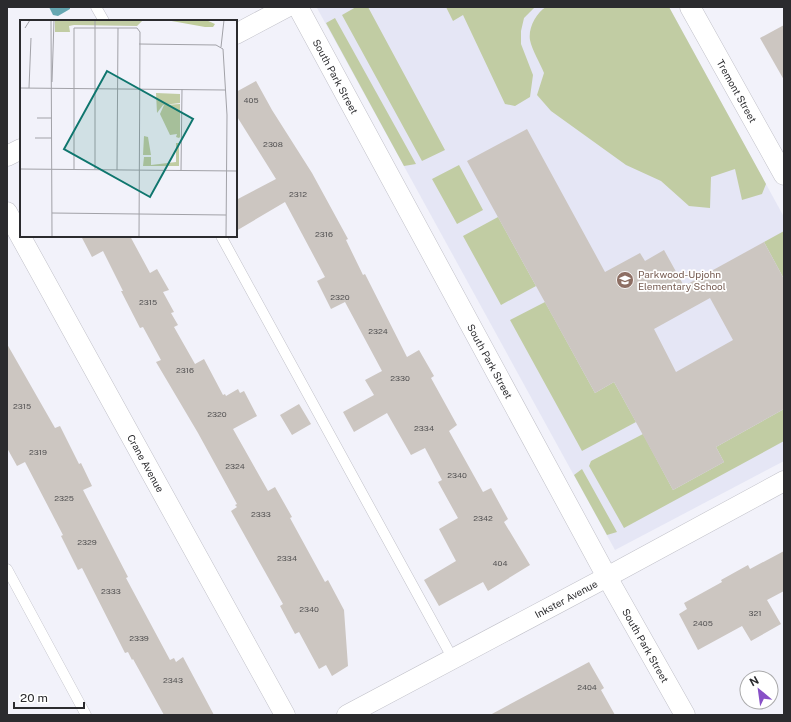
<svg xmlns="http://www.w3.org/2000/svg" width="791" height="722" viewBox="0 0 791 722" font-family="'Public Sans',sans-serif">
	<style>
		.built { fill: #e5e6f5 }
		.green { fill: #c1cca3 }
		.water { fill: #66a7b2 }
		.building { fill: #ccc6c1; fill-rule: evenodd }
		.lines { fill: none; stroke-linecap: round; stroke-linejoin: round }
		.service-casing { stroke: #c1c1c9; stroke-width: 11 }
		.minor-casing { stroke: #c1c1c9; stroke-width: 21 }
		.service { stroke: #fff; stroke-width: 10 }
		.minor { stroke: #fff; stroke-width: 20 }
		.labels { text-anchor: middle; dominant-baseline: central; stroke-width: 3.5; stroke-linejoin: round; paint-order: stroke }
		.number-label { font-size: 8px; fill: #535253 }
		.street-label { font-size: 10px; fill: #2b2b2e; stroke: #fff }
		.education-label { font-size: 10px; fill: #785e54; stroke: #fff; text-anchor: start }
		.inset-road { fill: none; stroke: #a2a2a8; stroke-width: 1 }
		.view { fill: #0f766e; fill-opacity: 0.15; stroke: #0f766e; stroke-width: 2 }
		.inset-edge { fill: none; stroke: #2b2b2e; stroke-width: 2 }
	</style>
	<rect width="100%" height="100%" fill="#f2f2fa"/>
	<path class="built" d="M 318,7 L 669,7 L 784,217 L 784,461 L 615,550 L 317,8 Z"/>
	<path class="green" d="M 356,7 L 368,7 L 445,150 L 422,161 L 342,15 Z
		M 446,7 L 535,7 L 524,18 L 521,31 L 521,44 L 533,75 L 530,97 L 515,106 L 505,104 L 463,15 L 453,21 Z
		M 546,7 L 669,7 L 766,184 L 762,194 L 742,200 L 735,169 L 711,177 L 710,208 L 689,206 L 661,181 L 626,165 L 551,111 L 537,95 L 544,73 C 540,63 532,50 530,40 C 528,28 536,13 546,7 Z
		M 335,18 L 416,164 L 404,166 L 326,23 Z
		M 459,165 L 483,210 L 457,224 L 432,179 Z
		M 498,217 L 536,286 L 501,305 L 463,236 Z
		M 784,231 L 784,279 L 764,242 Z
		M 545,302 L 595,393 L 614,382 L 636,422 L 582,451 L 510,320 Z
		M 784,409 L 784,441 L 624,528 L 589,466 L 591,461 L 643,434 L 673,490 L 724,462 L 716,447 Z
		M 582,469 L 617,532 L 607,535 L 574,475 Z"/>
	<path class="water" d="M 49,7 L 70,7 L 70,9 L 58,16 L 53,15 Z"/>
	<path class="building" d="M 784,25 L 784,80 L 760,38 Z
		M 256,81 L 272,110 L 312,173 L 348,239 L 346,240 L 363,275 L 365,274 L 407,357 L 419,350 L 434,376 L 431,378 L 457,425 L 449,431 L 483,492 L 491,488 L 508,519 L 504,522 L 530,565 L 488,591 L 483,582 L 439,606 L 424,580 L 456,561 L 439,529 L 458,518 L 438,482 L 442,480 L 425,448 L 411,455 L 387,413 L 354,432 L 343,412 L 374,395 L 365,380 L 382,371 L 345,302 L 331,309 L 317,281 L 325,277 L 285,202 L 236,231 L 236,200 L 276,179 L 236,115 L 236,92 Z
		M 527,129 L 605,272 L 640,253 L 645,261 L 664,250 L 684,286 L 764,242 L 784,279 L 784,409 L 716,447 L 724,462 L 673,490 L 614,382 L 595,393 L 467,161 ZM 710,298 L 733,340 L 676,372 L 654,329 Z
		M 81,236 L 130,236 L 150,273 L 157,269 L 169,290 L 163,292 L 174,312 L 171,313 L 178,325 L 174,327 L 195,364 L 204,359 L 223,395 L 225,394 L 226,396 L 238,389 L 240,393 L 244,391 L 257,416 L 233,429 L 268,491 L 275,487 L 292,517 L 290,518 L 325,582 L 328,580 L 344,610 L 348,666 L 332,676 L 326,665 L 319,669 L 299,632 L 295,634 L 280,606 L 283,604 L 231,511 L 237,507 L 235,505 L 237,504 L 198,433 L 156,362 L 161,360 L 143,327 L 140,328 L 121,291 L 123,291 L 103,251 L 92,257 Z
		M 7,344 L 55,428 L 60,426 L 79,464 L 81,463 L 92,486 L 83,490 L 128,577 L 126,578 L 170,660 L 174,658 L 176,662 L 183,657 L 214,715 L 164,715 L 133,659 L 132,660 L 128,652 L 125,653 L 82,568 L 78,570 L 61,536 L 63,535 L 25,462 L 17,466 L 7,448 Z
		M 299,404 L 311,424 L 292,435 L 280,415 Z
		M 784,551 L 784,591 L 767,600 L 781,624 L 751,641 L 742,626 L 698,650 L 679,614 L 687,609 L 684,603 L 722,582 L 721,580 L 748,565 L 750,569 Z
		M 589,662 L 604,688 L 601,690 L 615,715 L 490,715 Z"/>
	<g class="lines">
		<g class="service-casing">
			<path id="service" d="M 96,7 L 104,21
				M 221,236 L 453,659
				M 7,569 L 86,715"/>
		</g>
		<g class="minor-casing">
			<g id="minor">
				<path id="s1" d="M 298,7 L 607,577 L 685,715"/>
				<path id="s2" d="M 690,7 L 784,175"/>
				<path d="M 236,34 L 287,7"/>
				<path d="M 7,156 L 21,149"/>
				<path id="s3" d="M 7,212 L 285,715"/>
				<path id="s4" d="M 347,715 L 607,577 L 784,481"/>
			</g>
		</g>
		<use href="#service" class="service"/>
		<use href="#minor" class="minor"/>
	</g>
	<defs>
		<g id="school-disc" transform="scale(0.9)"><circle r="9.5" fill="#8d6e63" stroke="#fff"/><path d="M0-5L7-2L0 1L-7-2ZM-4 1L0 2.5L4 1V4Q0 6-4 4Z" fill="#fff"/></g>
	</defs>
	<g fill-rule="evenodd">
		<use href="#school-disc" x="625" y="280"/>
	</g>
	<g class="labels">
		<g class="number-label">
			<text x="251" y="100">405</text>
			<text x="273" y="144">2308</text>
			<text x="298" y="194">2312</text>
			<text x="324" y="234">2316</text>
			<text x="340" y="297">2320</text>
			<text x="148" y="302">2315</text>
			<text x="378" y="331">2324</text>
			<text x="185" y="370">2316</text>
			<text x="400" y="378">2330</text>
			<text x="22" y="406">2315</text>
			<text x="217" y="414">2320</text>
			<text x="424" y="428">2334</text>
			<text x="38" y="452">2319</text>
			<text x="235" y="466">2324</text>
			<text x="457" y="475">2340</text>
			<text x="64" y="498">2325</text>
			<text x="261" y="514">2333</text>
			<text x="483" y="518">2342</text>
			<text x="87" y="542">2329</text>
			<text x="287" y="558">2334</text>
			<text x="500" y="563">404</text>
			<text x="111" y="591">2333</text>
			<text x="309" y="609">2340</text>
			<text x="755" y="613">321</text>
			<text x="703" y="623">2405</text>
			<text x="139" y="638">2339</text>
			<text x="173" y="680">2343</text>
			<text x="587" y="687">2404</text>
		</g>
		<g class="street-label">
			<text stroke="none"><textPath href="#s1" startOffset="79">South Park Street</textPath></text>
			<text stroke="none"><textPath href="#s2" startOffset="96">Tremont Street</textPath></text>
			<text stroke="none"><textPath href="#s1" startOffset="403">South Park Street</textPath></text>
			<text stroke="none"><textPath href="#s3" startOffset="287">Crane Avenue</textPath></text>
			<text stroke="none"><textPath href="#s4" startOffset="248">Inkster Avenue</textPath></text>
			<text stroke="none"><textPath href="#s1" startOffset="727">South Park Street</textPath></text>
		</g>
		<g class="education-label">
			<text x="638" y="274">Parkwood-Upjohn<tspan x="638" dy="12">Elementary School</tspan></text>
		</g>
	</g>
	<g transform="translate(20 20)">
		<rect width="217" height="217" fill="#f2f2fa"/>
		<path d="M 35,0 L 123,0 L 117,6 L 54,5 L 49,6 L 50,12 L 35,12 ZM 136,73 L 160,74 L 160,83 L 143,85 L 137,93 ZM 160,84 L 160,117 L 159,118 L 156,117 L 157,114 L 150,115 L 140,94 L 144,85 ZM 124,116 L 128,117 L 131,135 L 123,135 ZM 156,123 L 159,123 L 159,146 L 123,146 L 124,137 L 131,137 L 131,145 L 156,142 Z" fill="#c1cca3"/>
		<path d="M 146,0 L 186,0 L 195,4 L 193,7 L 185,7 Z" fill="#bfcc9b"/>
		<path class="inset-road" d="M 31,0 L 32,217M 75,0 L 75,149M 5,8 L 10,0 L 31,0M 119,24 L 196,25 L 203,29 L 207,95 L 206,217M 201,27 L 204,0M 32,62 L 34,0M 0,68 L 205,70M 9,68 L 11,18M 17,98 L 32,98M 15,118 L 32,118M 0,149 L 217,151M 54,149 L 54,8 L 117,8 L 120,12 L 119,217M 97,150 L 98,8M 161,151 L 162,69M 32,193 L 206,195"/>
		<path class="view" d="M 87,51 L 173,99 L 130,177 L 44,129 Z"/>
		<rect width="217" height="217" class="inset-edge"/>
	</g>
	<rect width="791" height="722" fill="none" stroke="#2b2b2e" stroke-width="16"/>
	<g transform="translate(759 690) rotate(331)"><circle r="19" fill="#ffffff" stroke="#aaaaab"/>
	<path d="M0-3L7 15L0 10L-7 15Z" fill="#8850c7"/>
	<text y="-6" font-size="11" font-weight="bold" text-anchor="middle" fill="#2b2b2e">N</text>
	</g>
	<path d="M14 702v6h70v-6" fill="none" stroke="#2b2b2e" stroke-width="2"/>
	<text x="20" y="702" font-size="12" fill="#2b2b2e" stroke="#ffffff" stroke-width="3" paint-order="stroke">20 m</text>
</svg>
